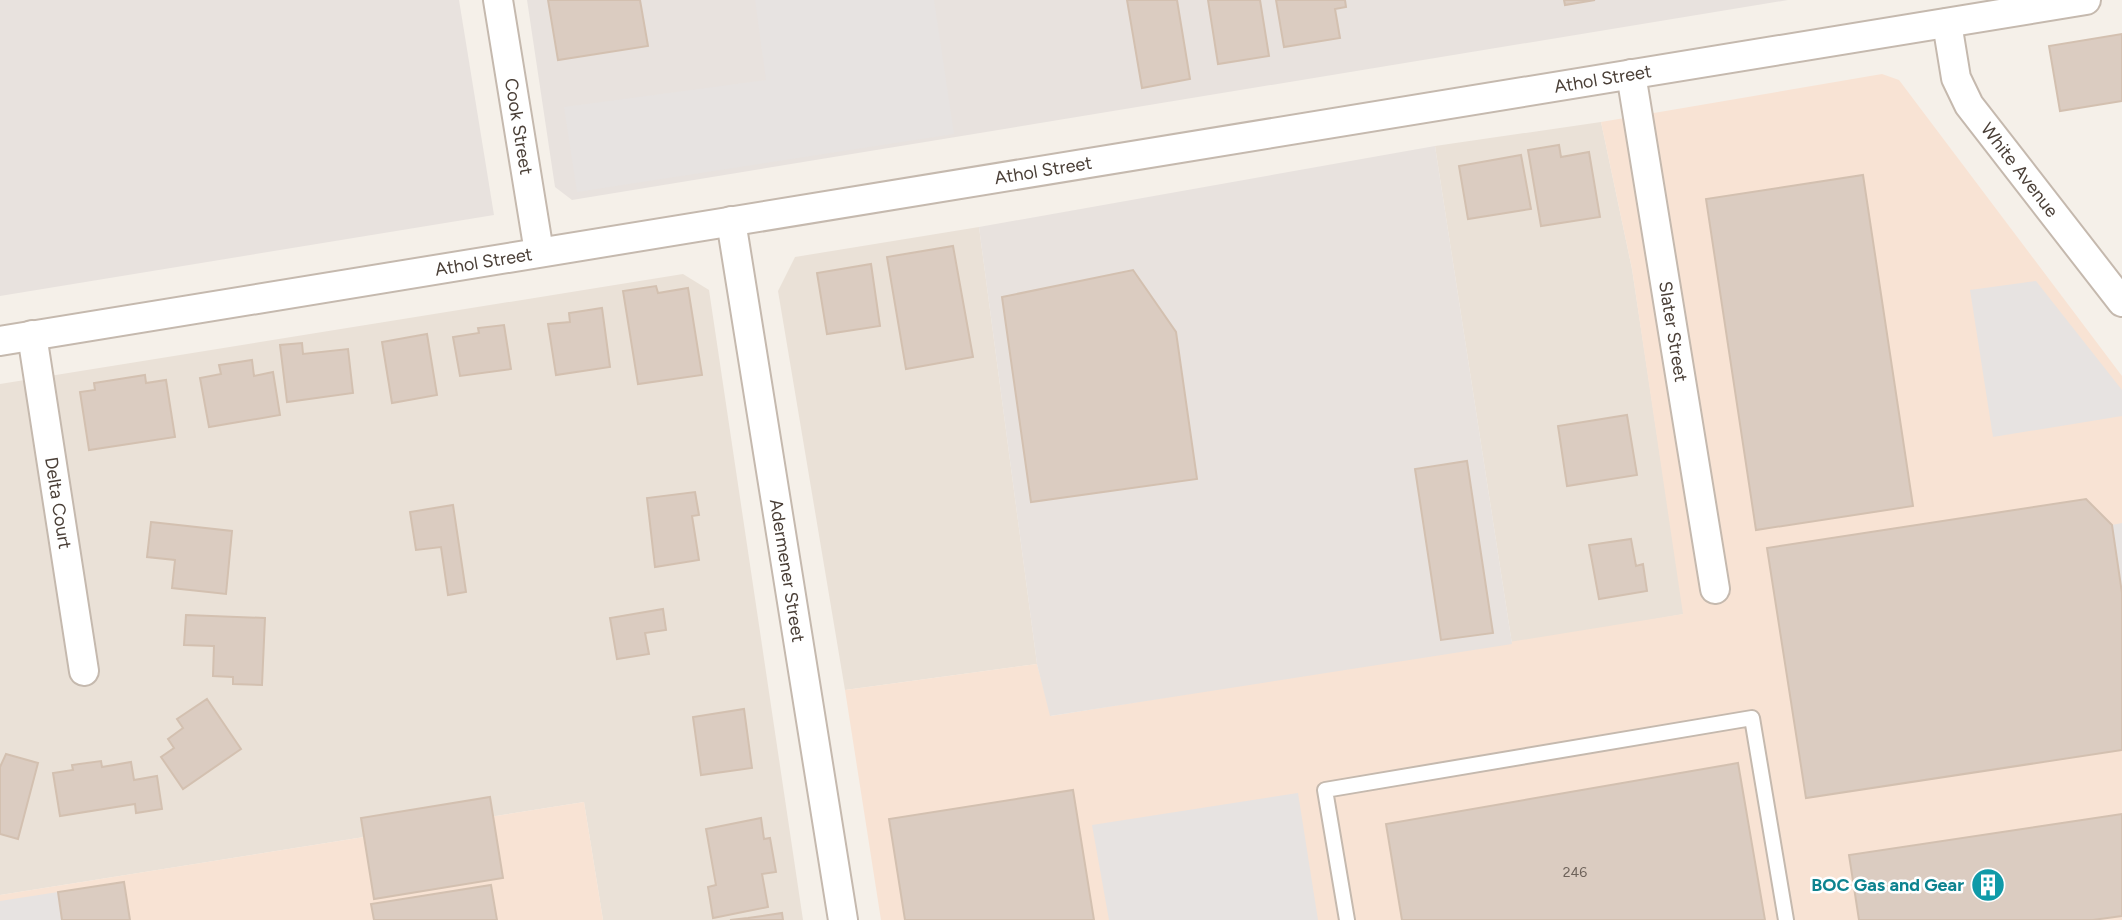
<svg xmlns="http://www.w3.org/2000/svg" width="2122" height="920" viewBox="0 0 2122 920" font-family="Figtree,sans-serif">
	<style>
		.residential { fill: #eae1d7 }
		.commercial { fill: #f8e3d4 }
		.industrial { fill: #e8e2de }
		.parking { fill: #e7e3e1 }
		.building { fill: #dbccc1; stroke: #d3c0b0; stroke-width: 2 }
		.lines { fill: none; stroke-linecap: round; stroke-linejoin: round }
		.lane-casing { stroke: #c5b9ae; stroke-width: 18 }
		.street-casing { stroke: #c5b9ae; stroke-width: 32 }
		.lane { stroke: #fff; stroke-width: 14 }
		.street { stroke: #fff; stroke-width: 28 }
		.labels { text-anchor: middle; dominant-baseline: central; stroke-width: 5; stroke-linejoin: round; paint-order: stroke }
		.number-label { font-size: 14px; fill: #6e625a }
		.street-label { font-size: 18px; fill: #4a3f37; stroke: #fff }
		.culture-label { font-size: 18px; font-weight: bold; fill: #0d838f; stroke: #fff; text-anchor: end }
	</style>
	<rect width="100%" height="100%" fill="#f5f0e9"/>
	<path class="residential" d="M 1601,122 L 1632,269 L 1684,614 L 1512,644 L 1435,146 Z
		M 979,227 L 1037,664 L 845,690 L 778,291 L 795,257 Z
		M 683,274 L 709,290 L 803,920 L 603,920 L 584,802 L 0,895 L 0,384 Z"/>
	<path class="commercial" d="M 1882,74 L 1899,80 L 2122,376 L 2122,920 L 881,920 L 845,690 L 1037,664 L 1051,716 L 1683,614 L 1632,269 L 1601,122 Z
		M 584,802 L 603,920 L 0,920 L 0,895 Z"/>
	<path class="industrial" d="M 0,0 L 459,0 L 494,215 L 0,296 Z
		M 527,0 L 1788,0 L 572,200 L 555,187 Z
		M 1435,146 L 1512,644 L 1050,716 L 1037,664 L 979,227 Z"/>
	<path class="parking" d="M 755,0 L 934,0 L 954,134 L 577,192 L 564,107 L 766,80 Z
		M 2036,281 L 2122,390 L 2122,416 L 1993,437 L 1970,290 Z
		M 2122,523 L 2122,593 L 2112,525 Z
		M 1298,793 L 1318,920 L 1109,920 L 1092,825 Z
		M 58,892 L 62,920 L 0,920 L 0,901 Z"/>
	<path class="building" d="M 548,0 L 640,0 L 648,46 L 558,60 Z
		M 1127,0 L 1177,0 L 1190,79 L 1142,88 Z
		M 1208,0 L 1260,0 L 1269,56 L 1218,64 Z
		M 1276,0 L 1345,0 L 1346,7 L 1335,9 L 1340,38 L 1284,47 Z
		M 1564,0 L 1595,0 L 1565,5 Z
		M 2122,34 L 2122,101 L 2060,111 L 2049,46 Z
		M 1559,145 L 1561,157 L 1589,152 L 1600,217 L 1541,226 L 1528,150 Z
		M 1521,155 L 1531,209 L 1468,219 L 1459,166 Z
		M 1863,175 L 1913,506 L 1756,530 L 1706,199 Z
		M 953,246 L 973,357 L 906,369 L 887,257 Z
		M 871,264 L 880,326 L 827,334 L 817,273 Z
		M 1133,270 L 1176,332 L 1197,479 L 1031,502 L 1002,297 Z
		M 656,286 L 658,293 L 688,288 L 702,375 L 638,384 L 623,291 Z
		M 602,308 L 610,367 L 556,375 L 548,324 L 570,322 L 569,313 Z
		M 504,325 L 511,369 L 460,376 L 453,337 L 479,333 L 478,328 Z
		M 427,334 L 437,395 L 392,403 L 382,342 Z
		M 302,343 L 303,354 L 348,349 L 353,393 L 287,402 L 280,345 Z
		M 252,360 L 254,376 L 273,372 L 280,415 L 209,427 L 200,378 L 221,374 L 219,365 Z
		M 145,375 L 146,383 L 166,380 L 175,437 L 89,450 L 80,392 L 95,390 L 94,383 Z
		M 1627,415 L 1637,475 L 1567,486 L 1558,426 Z
		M 1467,461 L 1493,633 L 1441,640 L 1415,469 Z
		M 695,492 L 699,515 L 692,516 L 699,560 L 655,567 L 647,498 Z
		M 2086,499 L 2112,525 L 2122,593 L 2122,750 L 1806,798 L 1767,548 Z
		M 453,505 L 466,592 L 448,595 L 441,547 L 416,550 L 410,512 Z
		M 151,522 L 232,531 L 226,594 L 172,588 L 175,560 L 147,557 Z
		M 1631,539 L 1636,566 L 1643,564 L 1647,591 L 1599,599 L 1589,545 Z
		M 663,609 L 666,630 L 645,633 L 649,654 L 617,659 L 610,618 Z
		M 186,615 L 265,618 L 262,685 L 233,684 L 233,677 L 213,676 L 214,646 L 184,645 Z
		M 207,699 L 241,749 L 183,789 L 161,757 L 174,748 L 168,739 L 183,728 L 177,719 Z
		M 744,709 L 752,768 L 701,775 L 693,717 Z
		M 6,754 L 38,763 L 18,839 L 0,834 L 0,767 Z
		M 101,761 L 102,767 L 131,762 L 134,780 L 157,776 L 162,809 L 136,813 L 135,804 L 60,816 L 53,773 L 73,770 L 72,765 Z
		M 1738,763 L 1765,920 L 1402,920 L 1386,824 Z
		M 1073,790 L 1094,920 L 905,920 L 889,819 Z
		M 490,797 L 503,878 L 374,899 L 361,818 Z
		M 2122,814 L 2122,916 L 2093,920 L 1859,920 L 1849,855 Z
		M 761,818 L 764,839 L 770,838 L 776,872 L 762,874 L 768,907 L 713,918 L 708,887 L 716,885 L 706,829 Z
		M 124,882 L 130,920 L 62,920 L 58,892 Z
		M 491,885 L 497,920 L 374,920 L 371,904 Z
		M 782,913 L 783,920 L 730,920 L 748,918 Z"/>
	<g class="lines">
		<g class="lane-casing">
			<path id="lane" d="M 1347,920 L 1325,790 L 1752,718 L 1786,920"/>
		</g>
		<g class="street-casing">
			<g id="street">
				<path id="s1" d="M 498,0 L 539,252"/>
				<path id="s2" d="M 1947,23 L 1956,78 L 1969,105 L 2122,302"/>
				<path id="s3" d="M 1631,74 L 1715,589"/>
				<path id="s4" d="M 731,221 L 843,920"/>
				<path id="s5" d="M 32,335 L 84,671"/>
				<path id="s6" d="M 0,341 L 2086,0"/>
			</g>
		</g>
		<use href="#lane" class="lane"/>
		<use href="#street" class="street"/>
	</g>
	<defs>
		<g id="building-disc" transform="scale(1.75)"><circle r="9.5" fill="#0f9aa8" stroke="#fff"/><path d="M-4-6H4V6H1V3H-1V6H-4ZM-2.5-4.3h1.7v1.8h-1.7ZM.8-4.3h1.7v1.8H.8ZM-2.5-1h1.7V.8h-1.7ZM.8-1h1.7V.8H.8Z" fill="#fff"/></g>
	</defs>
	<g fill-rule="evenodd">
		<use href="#building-disc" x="1988" y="885"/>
	</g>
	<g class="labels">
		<g class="number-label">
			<text x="1575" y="872">246</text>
		</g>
		<g class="street-label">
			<text stroke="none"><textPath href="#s6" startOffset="1624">Athol Street</textPath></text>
			<text stroke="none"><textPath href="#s1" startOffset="128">Cook Street</textPath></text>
			<text stroke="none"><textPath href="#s2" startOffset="168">White Avenue</textPath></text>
			<text stroke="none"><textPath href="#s6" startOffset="1057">Athol Street</textPath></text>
			<text stroke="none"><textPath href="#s6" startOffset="490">Athol Street</textPath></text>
			<text stroke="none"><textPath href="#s3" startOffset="261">Slater Street</textPath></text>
			<text stroke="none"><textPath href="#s5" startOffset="170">Delta Court</textPath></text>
			<text stroke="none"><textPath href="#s4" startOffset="354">Adermener Street</textPath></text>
		</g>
		<g class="culture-label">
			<text x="1964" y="885">BOC Gas and Gear</text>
		</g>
	</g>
</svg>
